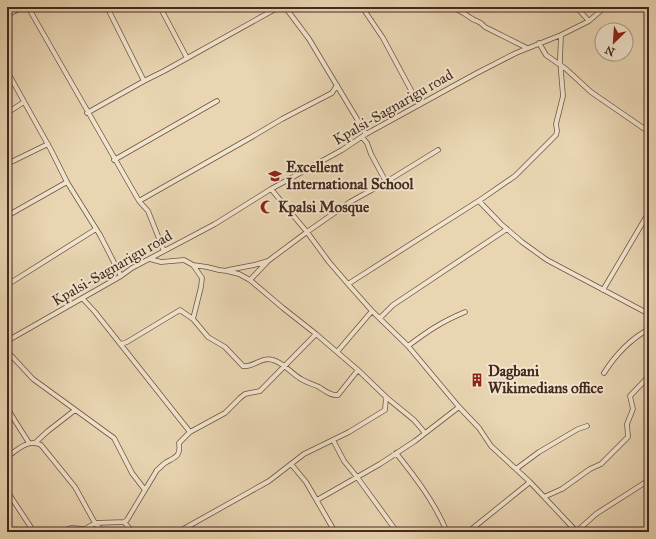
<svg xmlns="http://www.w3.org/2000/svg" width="656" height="539" viewBox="0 0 656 539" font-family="'IM FELL Great Primer',serif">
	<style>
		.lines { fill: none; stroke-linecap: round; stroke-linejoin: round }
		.minor-casing { stroke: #6d5443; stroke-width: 5.5 }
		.minor { stroke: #f1e4cd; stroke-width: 4 }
		.labels { text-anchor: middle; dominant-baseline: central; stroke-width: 4; stroke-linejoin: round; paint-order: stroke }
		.street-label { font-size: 15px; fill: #44291e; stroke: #f1e4cd }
		.poi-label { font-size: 15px; font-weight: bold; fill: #44291e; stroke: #f1e4cd; text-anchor: start }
	</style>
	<rect width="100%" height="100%" fill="#e9d5b2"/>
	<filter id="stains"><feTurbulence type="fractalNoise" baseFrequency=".005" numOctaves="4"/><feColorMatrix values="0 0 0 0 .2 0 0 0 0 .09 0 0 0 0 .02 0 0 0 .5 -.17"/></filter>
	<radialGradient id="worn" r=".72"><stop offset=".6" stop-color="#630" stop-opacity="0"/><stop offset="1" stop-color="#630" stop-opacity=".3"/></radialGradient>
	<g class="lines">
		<g class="minor-casing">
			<path id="minor" d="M 28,7 L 139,201 L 148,211 L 164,251
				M 107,7 L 144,81
				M 160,7 L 187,58
				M 285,7 L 309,39 L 366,134
				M 362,7 L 383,38 L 419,105
				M 450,7 C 459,9 463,13 471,18 C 478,23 478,19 485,27 L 527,48
				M 576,7 L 589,21
				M 7,15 L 23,7
				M 539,43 L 546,55 L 566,69 L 591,92 L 649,132
				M 7,71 L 51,150 L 67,182 L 100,235 L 121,276
				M 7,113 L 24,102
				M 87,113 L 144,81 L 164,71 L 279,7
				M 362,137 L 367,143 L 371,154 L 386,182
				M 114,160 L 217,101
				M 7,164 L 48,144
				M 271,189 L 307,232 L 329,262 L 348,284 L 372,311 L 408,346 L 459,407 L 479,428 L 491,446 L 530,482 L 577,532
				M 139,201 L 250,138 L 282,119 L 332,93 L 337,85
				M 479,201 L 501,224 L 522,242 L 547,260 L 649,314
				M 7,216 L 67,182
				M 150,259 L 161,262 L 184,260 L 193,265 L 207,267 L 219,270 L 227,271 L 239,274 L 250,280 L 283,308 L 316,334 L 358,370 L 386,397 L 414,420 L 425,433
				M 193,265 L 202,278 L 201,287 L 193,319
				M 228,270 L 254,265 L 268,261
				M 250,280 L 268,261 L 307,232 L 350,202 L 386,182 L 438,150
				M 348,284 L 483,198 L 515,176 L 556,135 L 557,131 L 556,124 L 563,96 L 560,60 L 561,35
				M 7,285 L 96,229
				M 603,290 L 649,212
				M 82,298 L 95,312 L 190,432 L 225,413 L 240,398 L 245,394 L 260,391 L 316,334
				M 380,318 L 393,305 L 507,229
				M 7,341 L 121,276 L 132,268 L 215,224 L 271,189 L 342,150 L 366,134 L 477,73 L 516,53 L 561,35 L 589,21 L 605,7
				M 121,344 L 127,342 L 180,310 L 193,319 L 208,337 L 225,347 L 243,366 C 253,368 262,356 273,360 C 284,363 292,374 301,379 C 307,383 313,384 319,387 C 325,391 331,396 338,395 L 358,370
				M 408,346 C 428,331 441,322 465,312
				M 7,351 L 33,379 L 114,438 L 132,473 L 145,490
				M 337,352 L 372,311
				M 604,373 C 616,354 629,340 649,329
				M 7,408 L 29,443
				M 333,440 L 344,461 L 357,477 L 397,532
				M 36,442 L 48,431 L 75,410
				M 396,453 C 416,478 435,503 447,532
				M 7,457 C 17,450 29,438 41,445 L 75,487 L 95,523 L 103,532
				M 291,464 L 306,482 L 335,532
				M 516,469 L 539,452 L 578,429 L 587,426
				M 7,491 L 34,532
				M 544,497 L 562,489 L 590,469 L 601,464 L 628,437 L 627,424 L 633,409 L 630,396 L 649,376
				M 317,500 L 380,464 L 415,441 L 459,407
				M 124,522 L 133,532
				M 61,532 L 71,528 L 85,529 L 95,523 L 124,522 L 127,520 L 157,470 C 160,468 162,465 165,463 C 175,457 181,457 179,443 L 190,432
				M 178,532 L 269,481 L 304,454 L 349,432 L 385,410 L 386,397
				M 468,532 L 530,482
				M 576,532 L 596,514 L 649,480
				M 643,532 L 649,529"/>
		</g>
		<use href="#minor" class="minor"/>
	</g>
	<defs>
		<g id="school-bare" transform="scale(1.08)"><path d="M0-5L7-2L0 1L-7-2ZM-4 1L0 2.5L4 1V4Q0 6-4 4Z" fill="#8f2418" stroke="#f1e4cd" stroke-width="2.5" paint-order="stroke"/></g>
		<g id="mosque-bare" transform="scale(1.08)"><path d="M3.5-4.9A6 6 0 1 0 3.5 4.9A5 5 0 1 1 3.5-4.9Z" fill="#8f2418" stroke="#f1e4cd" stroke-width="2.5" paint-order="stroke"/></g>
		<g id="building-bare" transform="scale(1.08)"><path d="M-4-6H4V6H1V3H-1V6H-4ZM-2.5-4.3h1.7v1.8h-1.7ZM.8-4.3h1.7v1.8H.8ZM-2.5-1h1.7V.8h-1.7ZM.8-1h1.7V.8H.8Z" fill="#8f2418" stroke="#f1e4cd" stroke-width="2.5" paint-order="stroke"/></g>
	</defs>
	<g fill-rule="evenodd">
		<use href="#school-bare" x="275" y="176"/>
		<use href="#mosque-bare" x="267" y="207"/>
		<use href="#building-bare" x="477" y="380"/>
	</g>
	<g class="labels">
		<g class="street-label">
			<text transform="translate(393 107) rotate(-30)">Kpalsi-Sagnarigu road</text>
			<text transform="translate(112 268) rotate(-30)">Kpalsi-Sagnarigu road</text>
		</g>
		<g class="poi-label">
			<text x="286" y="167">Excellent<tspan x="286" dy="17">International School</tspan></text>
			<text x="278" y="207">Kpalsi Mosque</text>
			<text x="488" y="371">Dagbani<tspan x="488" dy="17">Wikimedians office</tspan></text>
		</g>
	</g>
	<rect width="656" height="539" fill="none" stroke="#e9d5b2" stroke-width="24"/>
	<rect x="8" y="8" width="640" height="523" fill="none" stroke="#44291e" stroke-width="2"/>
	<rect x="12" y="12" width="632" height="515" fill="none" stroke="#44291e"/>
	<g transform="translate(614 42) rotate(205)"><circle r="19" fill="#f1e4cd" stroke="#ac9987"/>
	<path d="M0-3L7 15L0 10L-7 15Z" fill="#8f2418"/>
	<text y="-6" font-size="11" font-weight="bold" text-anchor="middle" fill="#44291e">N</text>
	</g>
	<rect width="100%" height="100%" filter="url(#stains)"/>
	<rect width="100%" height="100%" fill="url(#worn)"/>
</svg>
